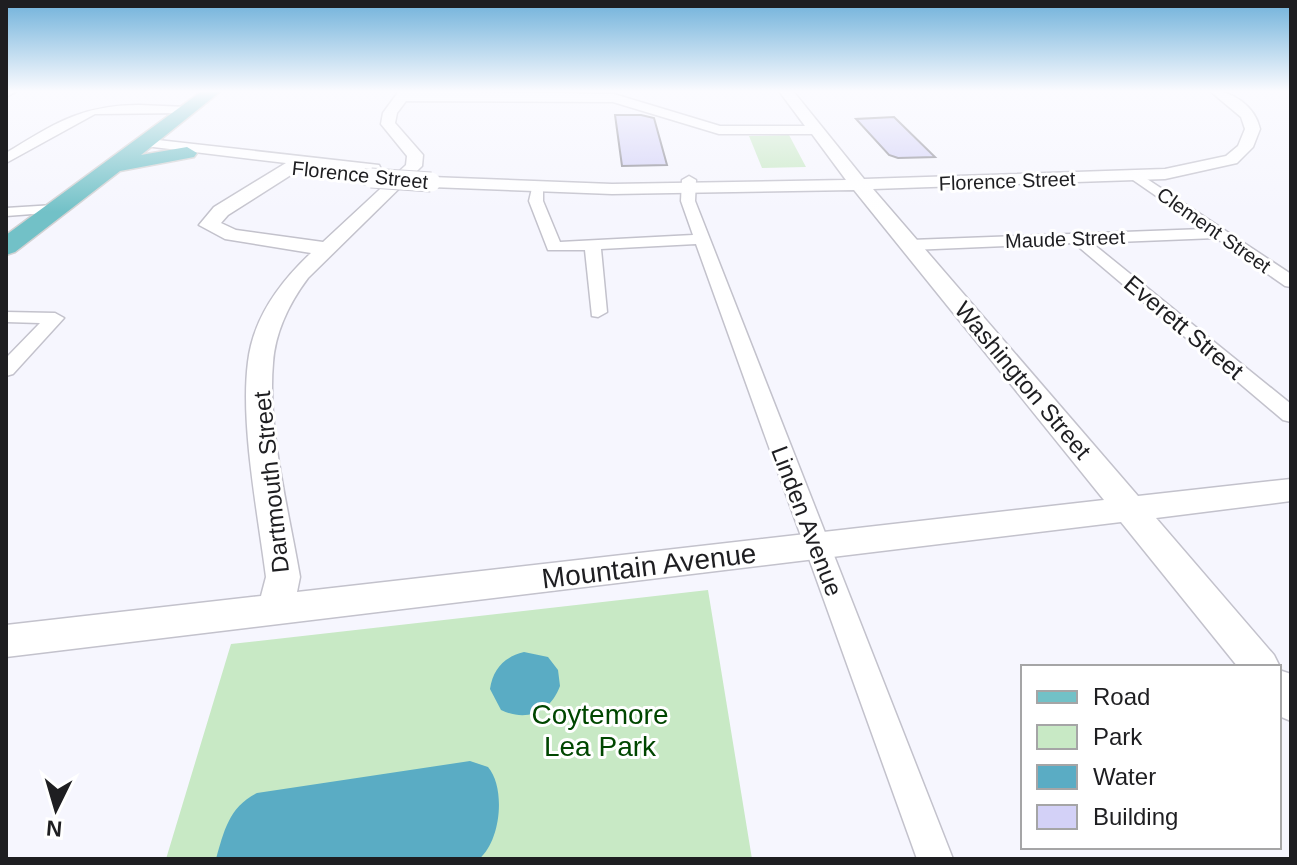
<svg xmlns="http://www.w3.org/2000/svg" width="1297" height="865" viewBox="0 0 1297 865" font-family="Helvetica,sans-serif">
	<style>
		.green { fill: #c8e9c5 }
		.water { fill: #5aacc4 }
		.building { fill: #d3d1f7; stroke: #8a8992; stroke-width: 2 }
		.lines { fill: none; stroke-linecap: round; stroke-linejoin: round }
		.minor-casing { stroke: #c3c2cc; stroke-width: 3 }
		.tertiary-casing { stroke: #c3c2cc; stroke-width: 3 }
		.primary-casing { stroke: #d2d2d3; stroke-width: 3 }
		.minor { fill: #fff; fill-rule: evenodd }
		.tertiary { fill: #fff; fill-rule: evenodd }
		.primary { fill: #72c1c7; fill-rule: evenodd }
		.tertiary-bridge-far1-casing { stroke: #c3c2cc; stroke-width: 17; stroke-linecap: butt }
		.tertiary-bridge-casing { stroke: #c3c2cc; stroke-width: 21; stroke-linecap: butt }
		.tertiary-bridge-far1 { stroke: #fff; stroke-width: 15 }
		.tertiary-bridge { stroke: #fff; stroke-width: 19 }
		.labels { text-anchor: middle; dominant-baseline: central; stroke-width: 6; stroke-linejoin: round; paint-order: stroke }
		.far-street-label { font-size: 20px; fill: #1e1e21; stroke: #fff }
		.street-label { font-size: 24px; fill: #1e1e21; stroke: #fff }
		.near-street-label { font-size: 28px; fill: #1e1e21; stroke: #fff }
		.near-park-label { font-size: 28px; fill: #004600; stroke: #fff }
	</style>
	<rect width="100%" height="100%" fill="#f6f6fe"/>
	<path class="green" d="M 789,135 L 806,167 L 762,168 L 749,136 Z
		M 708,590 L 752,859 L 166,859 L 231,644 Z"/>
	<path class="water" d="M 524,652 L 548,657 L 558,670 L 560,686 C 550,713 526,722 501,710 L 490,689 C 493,669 504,657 524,652 Z
		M 470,761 L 488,767 C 506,788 501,841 479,859 L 216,859 C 224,831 229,807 257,793 Z"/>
	<path class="building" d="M 615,115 L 641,115 L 654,118 L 667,165 L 622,166 Z
		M 894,117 L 935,157 L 898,158 L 889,155 L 856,119 Z"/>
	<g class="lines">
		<g class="minor-casing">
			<path id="minor" d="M 6,91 L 17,91 L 6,97 Z
				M 139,105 L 187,107 L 193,110 L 187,113 L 95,114 L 6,163 L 6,153 C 54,124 81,105 139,105 Z
				M 1138,173 L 1291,274 L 1291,287 L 1285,286 L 1216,238 L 1092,243 L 1291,404 L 1291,422 L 1283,420 L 1074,243 L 911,250 L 903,245 L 911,240 L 1204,229 L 1133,180 L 1133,174 Z
				M 689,176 L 696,180 L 695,201 L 953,859 L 917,859 L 696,244 L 601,249 L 607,312 L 598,317 L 592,316 L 585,250 L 548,250 L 529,201 L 533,184 L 543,184 L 543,201 L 560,242 L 693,235 L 681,201 L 682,180 Z
				M 54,205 L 61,209 L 59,212 L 6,216 L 6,208 Z
				M 6,312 L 55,313 L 64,318 L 13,374 L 6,376 L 6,358 L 40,323 L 6,322 Z"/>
		</g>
		<g class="tertiary-casing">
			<path id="tertiary" d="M 399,91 L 614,94 L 720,126 L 805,126 L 779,91 L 793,91 L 864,179 L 1165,169 L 1226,156 L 1238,146 L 1245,129 L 1241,117 L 1210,91 C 1232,90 1255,106 1260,129 L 1253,147 L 1237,163 L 1165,179 L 873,189 L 1138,496 L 1291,479 L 1291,501 L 1156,518 L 1274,655 L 1280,667 L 1279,669 L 1238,667 L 1121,522 L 6,657 L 6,625 L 261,596 L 266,577 C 258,514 240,424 248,362 C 253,318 280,282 311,253 L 225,239 L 199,225 L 214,207 L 286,163 L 145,146 L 137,141 L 140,138 L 379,165 L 381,169 L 373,174 L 305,166 L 228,215 L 221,223 L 236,230 L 323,242 L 406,165 L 407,156 L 381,124 L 383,113 ZM 406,101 L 613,102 L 719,134 L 812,134 L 846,180 L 612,184 L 431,177 L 422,182 L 431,187 L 612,194 L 854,190 L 1104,500 L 297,592 L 300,577 C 289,512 267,428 273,363 C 275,332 290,302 308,278 L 422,166 L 423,155 L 395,123 L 397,113 Z
				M 1279,670 L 1291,674 L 1291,721 L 1279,716 Z"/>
		</g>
		<g class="primary-casing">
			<path id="primary" d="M 202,91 L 221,91 L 141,155 L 187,147 L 197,153 L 194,157 L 120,171 L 15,252 L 6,255 L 6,235 Z"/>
		</g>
		<use href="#minor" class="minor"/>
		<use href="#tertiary" class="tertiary"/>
		<use href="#primary" class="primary"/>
		<g class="tertiary-bridge-far1-casing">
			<path id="tertiary-bridge-far1" d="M 364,177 L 398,180"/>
		</g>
		<g class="tertiary-bridge-casing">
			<path id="tertiary-bridge" d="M 371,178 L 431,182"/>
		</g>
		<use href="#tertiary-bridge-far1" class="tertiary-bridge-far1"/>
		<use href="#tertiary-bridge" class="tertiary-bridge"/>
	</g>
	<linearGradient id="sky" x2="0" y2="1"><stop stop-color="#6fb1da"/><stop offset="0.43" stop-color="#fbfbff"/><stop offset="1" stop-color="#fbfbff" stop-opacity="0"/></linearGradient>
	<rect width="1297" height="212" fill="url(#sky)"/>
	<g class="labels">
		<g class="far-street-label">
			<text transform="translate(360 175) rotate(6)">Florence Street</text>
			<text transform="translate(1007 181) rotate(-2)">Florence Street</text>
			<text transform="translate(1214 230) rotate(35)">Clement Street</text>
			<text transform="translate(1065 239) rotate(-2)">Maude Street</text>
		</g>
		<g class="street-label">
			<text transform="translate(1184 327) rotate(40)">Everett Street</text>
			<text transform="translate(1023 380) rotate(50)">Washington Street</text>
			<text transform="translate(271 482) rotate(-96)">Dartmouth Street</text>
			<text transform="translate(807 521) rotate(69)">Linden Avenue</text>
		</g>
		<g class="near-street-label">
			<text transform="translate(649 566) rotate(-7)">Mountain Avenue</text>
		</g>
		<g class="near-park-label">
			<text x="600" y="714">Coytemore<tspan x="600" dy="32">Lea Park</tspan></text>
		</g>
	</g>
	<rect width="1297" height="865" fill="none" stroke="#1e1e21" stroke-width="16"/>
	<rect x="1021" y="665" width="260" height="184" fill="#ffffff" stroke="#a5a5a6" stroke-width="2"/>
	<rect x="1037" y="691" width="40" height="12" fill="#72c1c7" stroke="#a5a5a6" stroke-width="2"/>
	<text x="1093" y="705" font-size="24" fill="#1e1e21">Road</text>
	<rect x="1037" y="725" width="40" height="24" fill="#c8e9c5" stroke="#a5a5a6" stroke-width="2"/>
	<text x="1093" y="745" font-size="24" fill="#1e1e21">Park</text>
	<rect x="1037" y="765" width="40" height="24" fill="#5aacc4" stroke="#a5a5a6" stroke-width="2"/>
	<text x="1093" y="785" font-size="24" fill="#1e1e21">Water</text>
	<rect x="1037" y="805" width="40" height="24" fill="#d3d1f7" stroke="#a5a5a6" stroke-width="2"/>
	<text x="1093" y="825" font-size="24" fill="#1e1e21">Building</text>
	<g transform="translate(56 809) rotate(185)" stroke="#ffffff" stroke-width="6" paint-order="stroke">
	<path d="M0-6L14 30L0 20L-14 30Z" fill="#1e1e21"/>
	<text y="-12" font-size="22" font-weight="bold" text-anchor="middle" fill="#1e1e21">N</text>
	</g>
</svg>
